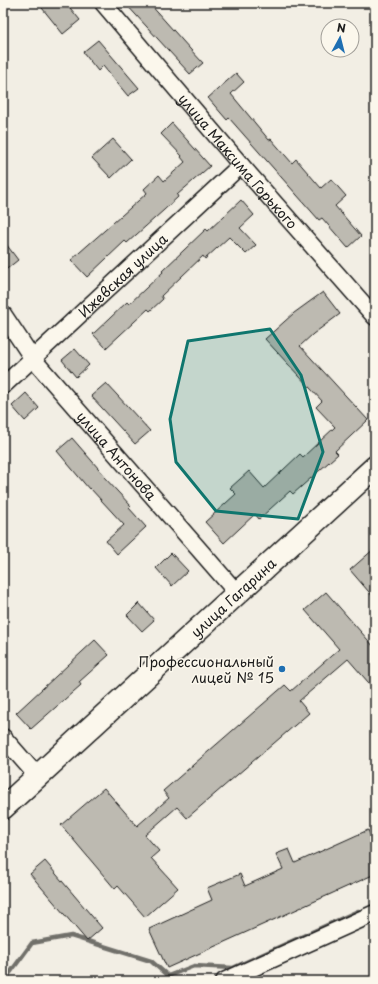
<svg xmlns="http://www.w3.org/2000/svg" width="378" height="984" viewBox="0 0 378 984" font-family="'Playpen Sans',sans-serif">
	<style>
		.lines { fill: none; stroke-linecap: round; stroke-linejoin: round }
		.stream { stroke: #716f6b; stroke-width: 4.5 }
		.building { fill: #bdbab1; stroke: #1c1c1c }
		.minor-casing { stroke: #1c1c1c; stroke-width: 19 }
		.secondary-casing { stroke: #1c1c1c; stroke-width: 25 }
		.minor { stroke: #fbf7ec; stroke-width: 16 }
		.secondary { stroke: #fbf7ec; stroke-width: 22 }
		.marked { fill: #0f766e; fill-opacity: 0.2; stroke: #0f766e; stroke-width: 3; stroke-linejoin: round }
		.poi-dot { fill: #1f6fb2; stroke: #fbf7ec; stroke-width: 1.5 }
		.labels { text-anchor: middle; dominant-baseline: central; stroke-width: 3; stroke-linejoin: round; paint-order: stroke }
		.street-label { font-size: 14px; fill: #1c1c1c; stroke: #fbf7ec }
		.poi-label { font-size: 14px; fill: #1c1c1c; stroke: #fbf7ec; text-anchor: end }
	</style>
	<rect width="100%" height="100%" fill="#f2eee4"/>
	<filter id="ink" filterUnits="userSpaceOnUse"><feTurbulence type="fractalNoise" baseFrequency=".025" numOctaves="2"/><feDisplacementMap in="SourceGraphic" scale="8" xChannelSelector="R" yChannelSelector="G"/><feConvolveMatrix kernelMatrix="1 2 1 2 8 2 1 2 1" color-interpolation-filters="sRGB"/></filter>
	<g filter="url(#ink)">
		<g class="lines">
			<path class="stream" d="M 4,981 L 32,943 L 71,936 L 151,961 L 168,976 L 194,966 L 233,968 L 358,911 L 365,913"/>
		</g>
		<path class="building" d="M 38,3 L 66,3 L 80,20 L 63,34 Z
			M 125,3 L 149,3 L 190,49 L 203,63 L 190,74 Z
			M 98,40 L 139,88 L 128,96 L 103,66 L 98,71 L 83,52 Z
			M 236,73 L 244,82 L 231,94 L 269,140 L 271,139 L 292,163 L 296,159 L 321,188 L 331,179 L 346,196 L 335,206 L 361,236 L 348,248 L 322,218 L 319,220 L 229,118 L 227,120 L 208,98 Z
			M 172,123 L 210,166 L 177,195 L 178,197 L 164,210 L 127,243 L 125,241 L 87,277 L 71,260 L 147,193 L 144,189 L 159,175 L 164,181 L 185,162 L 181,157 L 182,156 L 161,134 Z
			M 113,139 L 131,159 L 111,178 L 92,158 Z
			M 241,200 L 254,215 L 240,228 L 256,245 L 246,254 L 229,237 L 205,259 L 203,256 L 161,296 L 163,299 L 150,311 L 148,309 L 106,348 L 93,334 L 127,302 L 129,304 L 163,272 L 162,271 L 206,229 L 208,231 Z
			M 3,240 L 18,260 L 3,272 Z
			M 323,292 L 340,314 L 313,334 L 300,346 L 368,420 L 335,451 L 338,454 L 293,494 L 290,491 L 259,519 L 255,514 L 224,543 L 205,522 L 236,494 L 230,488 L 249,471 L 264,488 L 300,454 L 303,457 L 335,427 L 316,407 L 322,401 L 265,339 L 294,313 Z
			M 75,349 L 89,365 L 76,377 L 62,360 Z
			M 106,383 L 150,431 L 135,444 L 91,396 Z
			M 26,393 L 39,408 L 25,421 L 12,406 Z
			M 72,438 L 105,476 L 104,477 L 131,506 L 129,508 L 146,527 L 117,554 L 106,541 L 124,525 L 90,488 L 89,489 L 57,451 Z
			M 375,548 L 375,599 L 350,570 Z
			M 171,553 L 188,571 L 172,586 L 156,568 Z
			M 326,592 L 375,648 L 375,690 L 348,659 L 299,701 L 309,713 L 187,818 L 177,807 L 145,835 L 159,851 L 151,858 L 178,888 L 145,917 L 118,886 L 115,889 L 61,825 L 104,788 L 137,826 L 169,798 L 163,791 L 285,685 L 291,691 L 339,649 L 305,610 Z
			M 139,603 L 154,620 L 142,631 L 127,615 Z
			M 95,640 L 109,655 L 79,682 L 81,685 L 31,729 L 16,713 Z
			M 368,830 L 375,845 L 375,874 L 167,968 L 149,929 L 212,900 L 207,888 L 240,874 L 245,886 L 283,869 L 276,854 L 289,849 L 295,863 Z
			M 45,861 L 102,928 L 87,941 L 30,874 Z"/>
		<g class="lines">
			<g class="minor-casing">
				<g id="minor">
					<path id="s1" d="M 103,3 L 241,165 L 375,317"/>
					<path id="s2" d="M 3,314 L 33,359 L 237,593"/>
					<path id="s3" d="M 3,386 L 241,165"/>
					<path d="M 3,737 L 38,777"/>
					<path d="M 224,981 L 375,913"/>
				</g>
			</g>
			<g class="secondary-casing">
				<g id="secondary">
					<path id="s4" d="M 3,808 L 375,467"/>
				</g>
			</g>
			<use href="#minor" class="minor"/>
			<use href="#secondary" class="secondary"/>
		</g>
	</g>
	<path class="marked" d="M 270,329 L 301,375 L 323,452 L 298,519 L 216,511 L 176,462 L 170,419 L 188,341 Z"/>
	<circle class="poi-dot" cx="282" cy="669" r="4"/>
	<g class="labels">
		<g class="street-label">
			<text stroke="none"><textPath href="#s1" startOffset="208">улица Максима Горького</textPath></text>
			<text stroke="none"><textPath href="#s3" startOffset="163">Ижевская улица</textPath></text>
			<text stroke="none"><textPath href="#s2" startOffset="182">улица Антонова</textPath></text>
			<text stroke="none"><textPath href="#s4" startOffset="312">улица Гагарина</textPath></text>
		</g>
		<g class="poi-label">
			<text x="274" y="661">Профессиональный<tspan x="274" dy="16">лицей № 15</tspan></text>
		</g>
	</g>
	<rect width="378" height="984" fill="none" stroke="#fbf7ec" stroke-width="16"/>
	<rect x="8" y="8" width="362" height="968" fill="none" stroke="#1c1c1c" stroke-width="1.5" filter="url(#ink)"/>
	<g transform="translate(340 38) rotate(7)"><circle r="19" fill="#fbf7ec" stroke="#a29f99"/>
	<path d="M0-3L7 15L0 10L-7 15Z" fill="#1f6fb2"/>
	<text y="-6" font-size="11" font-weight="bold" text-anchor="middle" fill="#1c1c1c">N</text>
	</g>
</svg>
